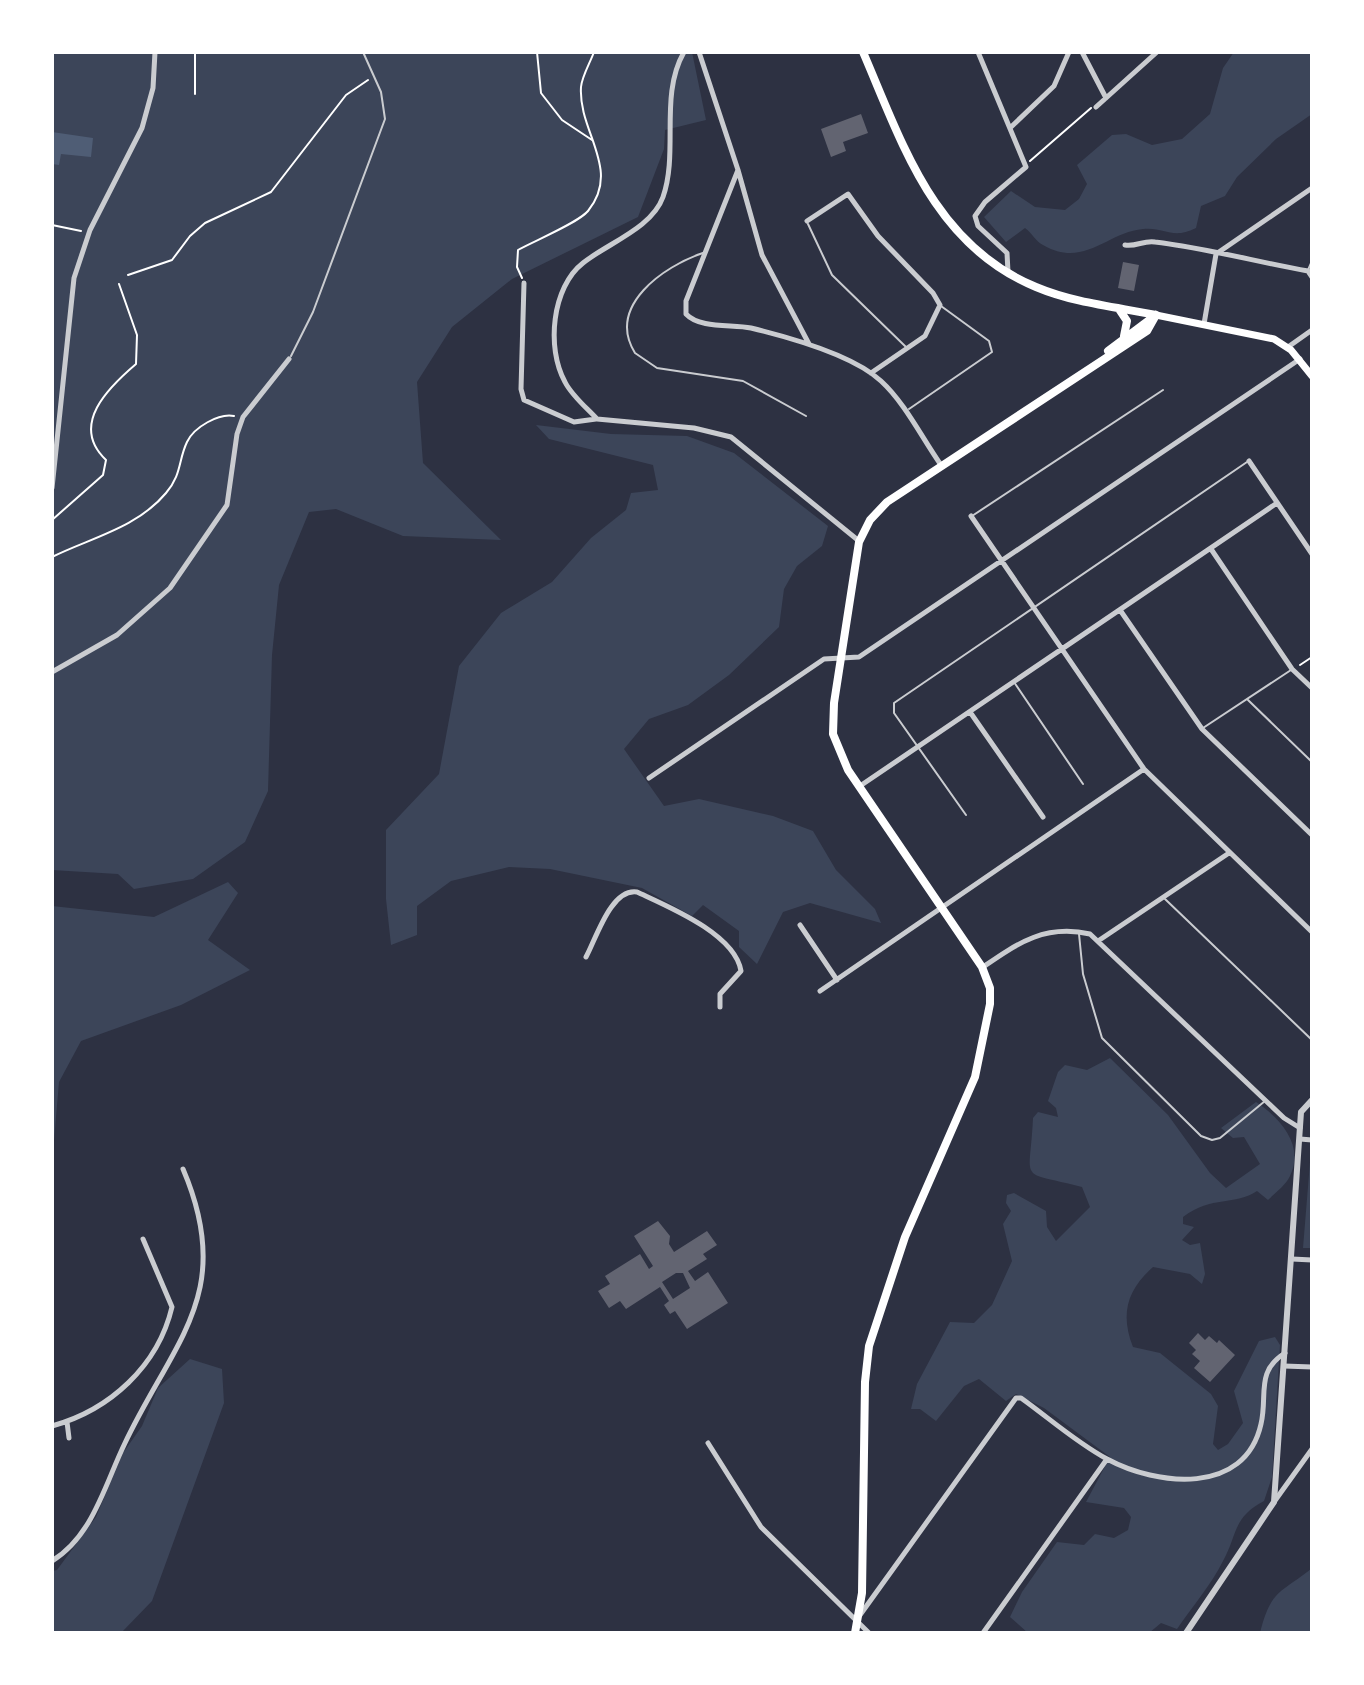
<svg xmlns="http://www.w3.org/2000/svg" width="1364" height="1685" viewBox="0 0 1364 1685" font-family="'Exo 2',sans-serif">
	<style>
		.green { fill: #3c4559 }
		.water { fill: #4f5d75 }
		.building { fill: #626471; fill-rule: evenodd }
		.lines { fill: none; stroke-linecap: round; stroke-linejoin: round }
		.path { stroke: #fff; stroke-width: 2 }
		.service { stroke: #caccd0; stroke-width: 2 }
		.minor { stroke: #caccd0; stroke-width: 5 }
		.tertiary { stroke: #caccd0; stroke-width: 6 }
		.secondary { stroke: #fff; stroke-width: 7 }
		.primary { stroke: #fff; stroke-width: 8 }
	</style>
	<rect width="100%" height="100%" fill="#2d3142"/>
	<path class="green" d="M 52,52 L 692,52 L 706,120 L 665,130 L 664,149 L 638,217 L 512,279 L 452,327 L 417,382 L 423,463 L 501,540 L 403,536 L 336,509 L 309,512 L 279,585 L 272,655 L 268,791 L 245,842 L 193,879 L 134,889 L 118,874 L 52,870 Z
		M 1234,52 L 1312,52 L 1312,114 L 1276,139 L 1237,177 L 1225,196 L 1201,206 L 1196,228 C 1172,240 1166,227 1143,229 C 1107,232 1084,269 1043,245 C 1036,242 1032,233 1025,228 L 1006,242 L 984,217 L 1011,191 L 1035,207 L 1065,210 L 1079,199 L 1087,184 L 1077,165 L 1112,135 L 1126,134 L 1152,145 L 1182,139 L 1210,114 L 1223,68 Z
		M 536,425 L 611,434 L 687,436 L 734,453 L 828,526 L 822,546 L 797,566 L 784,589 L 779,627 L 729,675 L 688,705 L 649,719 L 624,749 L 664,806 L 699,799 L 773,816 L 813,831 L 836,870 L 875,909 L 881,923 L 810,903 L 783,912 L 757,964 L 739,947 L 739,931 L 703,905 L 692,916 L 642,888 L 550,869 L 509,867 L 451,881 L 417,906 L 417,935 L 391,945 L 386,899 L 386,830 L 439,774 L 459,666 L 501,613 L 552,582 L 591,538 L 626,510 L 631,493 L 658,490 L 653,465 L 549,439 Z
		M 228,882 L 238,893 L 208,940 L 250,970 L 181,1005 L 81,1041 L 59,1082 L 52,1164 L 52,906 L 154,917 Z
		M 1110,1058 L 1168,1115 L 1210,1173 L 1226,1188 L 1260,1164 L 1244,1137 L 1233,1138 L 1221,1128 L 1256,1102 C 1280,1118 1305,1145 1290,1176 C 1286,1185 1275,1193 1268,1200 L 1257,1191 C 1235,1206 1212,1195 1183,1217 L 1183,1224 L 1194,1227 L 1182,1240 L 1190,1245 L 1200,1243 L 1205,1274 L 1202,1284 L 1190,1274 L 1153,1267 C 1127,1290 1120,1314 1133,1347 L 1160,1353 L 1211,1394 L 1218,1406 L 1213,1444 L 1218,1450 L 1228,1444 L 1243,1423 L 1234,1391 L 1259,1341 L 1275,1337 L 1280,1345 L 1272,1477 L 1264,1501 C 1232,1518 1238,1534 1223,1561 C 1211,1585 1192,1607 1177,1629 L 1161,1623 L 1149,1633 L 1028,1633 L 1010,1617 L 1022,1592 L 1057,1542 L 1084,1545 L 1095,1534 L 1114,1538 L 1128,1530 L 1131,1517 L 1124,1508 L 1086,1502 L 1110,1457 L 1044,1408 L 1016,1394 L 1006,1401 L 979,1379 L 964,1386 L 936,1421 L 920,1409 L 911,1409 L 917,1384 L 950,1322 L 974,1323 L 992,1305 L 1012,1261 L 1003,1224 L 1011,1211 L 1006,1203 L 1007,1195 L 1014,1193 L 1046,1211 L 1047,1227 L 1056,1241 L 1090,1207 L 1082,1187 C 1016,1170 1030,1185 1033,1118 L 1038,1112 L 1058,1117 L 1056,1108 L 1048,1101 L 1058,1072 L 1065,1065 L 1087,1070 Z
		M 1311,1150 L 1312,1150 L 1312,1248 L 1303,1248 Z
		M 190,1359 L 222,1369 L 224,1403 L 152,1601 L 121,1633 L 52,1633 L 52,1571 L 57,1570 L 96,1517 L 123,1453 L 142,1426 L 158,1388 Z
		M 1312,1568 L 1312,1633 L 1260,1633 C 1271,1588 1282,1593 1312,1568 Z"/>
	<path class="water" d="M 52,132 L 93,138 L 91,157 L 61,154 L 59,165 L 52,164 Z"/>
	<path class="building" d="M 861,114 L 868,133 L 843,142 L 846,151 L 831,157 L 821,129 Z
		M 1123,262 L 1139,265 L 1134,291 L 1118,288 Z
		M 658,1221 L 670,1236 L 669,1244 L 674,1252 L 707,1231 L 717,1245 L 703,1254 L 707,1259 L 688,1271 L 695,1281 L 708,1272 L 728,1303 L 687,1329 L 675,1311 L 670,1314 L 664,1305 L 669,1301 L 660,1287 L 626,1309 L 620,1301 L 609,1308 L 598,1291 L 610,1284 L 605,1276 L 640,1254 L 649,1269 L 653,1266 L 634,1236 ZM 676,1273 L 683,1273 L 690,1288 L 673,1299 L 662,1282 Z
		M 1198,1333 L 1205,1340 L 1209,1336 L 1217,1343 L 1219,1340 L 1235,1355 L 1210,1382 L 1194,1368 L 1200,1361 L 1192,1354 L 1196,1350 L 1189,1343 Z"/>
	<g class="lines">
		<path class="path" d="M 195,52 L 195,94
			M 537,52 L 541,93 L 562,120 L 592,140
			M 1030,161 L 1091,108
			M 52,225 L 81,231
			M 128,275 L 172,260 L 190,236 L 205,223 L 271,192 L 346,95 L 368,80
			M 522,278 L 517,267 L 518,250 C 534,241 578,223 588,211 C 622,169 578,132 581,87 C 582,76 590,63 594,52
			M 52,520 L 103,475 L 106,460 C 69,425 109,387 136,364 L 137,335 L 119,284
			M 52,557 C 90,538 137,528 166,493 C 182,474 178,461 187,442 C 194,427 219,413 234,416
			M 1300,665 L 1312,657"/>
		<path class="service" d="M 808,224 L 832,275 L 907,348
			M 703,253 C 664,266 606,306 635,353 L 657,368 L 743,381 L 806,416
			M 1308,270 L 1312,261
			M 291,356 L 313,312 L 385,119 L 381,92 L 363,52
			M 909,409 L 992,352 L 989,341 L 941,306
			M 972,516 L 1163,390
			M 1014,682 L 1083,784
			M 1248,700 L 1312,762
			M 1203,728 L 1291,670
			M 966,815 L 894,713 L 894,703 L 1247,462
			M 1165,899 L 1312,1040
			M 1079,934 L 1083,974 L 1102,1038 L 1201,1136 L 1212,1140 L 1220,1138 L 1265,1101"/>
		<path class="minor" d="M 684,52 C 659,96 679,151 663,197 C 652,228 608,243 583,263 C 552,287 546,348 565,382 C 572,396 587,408 597,419 L 694,428 L 731,437 L 859,541
			M 699,52 L 738,170 L 762,255 L 809,344
			M 978,52 L 1026,167 L 985,202 L 975,216 L 978,226 L 1007,253 L 1008,272
			M 1082,52 L 1106,98
			M 1096,107 L 1157,52
			M 1010,128 L 1054,86 L 1069,52
			M 738,170 L 686,301 L 686,314 C 700,329 732,324 751,328 C 788,337 852,354 881,381 C 905,403 922,438 941,465
			M 807,221 L 848,194 L 878,236 L 933,293 L 940,305 L 925,336 L 871,373
			M 1125,245 C 1136,247 1144,240 1155,242 C 1206,248 1257,262 1308,271 L 1312,277
			M 524,283 L 521,389 L 524,400 L 574,422 L 596,419
			M 1204,324 L 1216,254 L 1312,188
			M 1288,347 L 1312,330
			M 1249,461 L 1312,554
			M 52,488 L 74,278 L 90,230 L 142,128 L 153,88 L 155,52
			M 971,516 L 1144,769 L 1312,932
			M 1211,549 L 1292,669 L 1312,688
			M 1120,610 L 1202,729 L 1312,835
			M 52,672 L 117,635 L 170,588 L 227,505 L 237,434 L 243,417 L 289,359
			M 970,712 L 1043,817
			M 649,778 L 824,659 L 859,657 L 1300,359
			M 860,786 L 1277,503
			M 800,925 L 837,980
			M 1098,941 L 1229,853
			M 586,957 C 596,939 611,888 637,892 C 669,907 735,934 741,971 L 720,994 L 720,1007
			M 983,967 C 1018,943 1045,924 1090,934 L 1284,1118 L 1300,1128
			M 820,991 L 1144,769
			M 1300,1139 L 1312,1140
			M 1292,1259 L 1312,1260
			M 1284,1366 L 1312,1367
			M 67,1422 L 69,1438
			M 52,1426 C 110,1410 158,1366 172,1307 L 143,1239
			M 708,1443 L 761,1527 L 869,1633
			M 1274,1502 L 1312,1449
			M 52,1561 C 93,1536 105,1484 125,1443 C 174,1340 236,1293 183,1169
			M 860,1615 L 1016,1398 L 1021,1398 C 1049,1418 1077,1443 1107,1459 C 1157,1486 1245,1496 1261,1424 C 1268,1395 1255,1372 1285,1353
			M 983,1633 L 1107,1459"/>
		<path class="tertiary" d="M 1186,1633 L 1274,1502 L 1301,1112 L 1312,1100"/>
		<path class="secondary" d="M 1156,315 L 1274,339 L 1291,350 L 1312,376"/>
		<path class="primary" d="M 863,52 C 903,145 934,245 1036,287 C 1074,303 1116,307 1156,315
			M 1119,309 L 1127,321 L 1124,336
			M 1108,351 L 1156,315
			M 855,1633 L 862,1593 L 865,1382 L 869,1346 L 905,1237 L 975,1077 L 990,1004 L 990,988 L 982,967 L 848,770 L 833,734 L 834,703 L 859,542 L 870,520 L 887,502 L 1147,331 L 1156,315"/>
	</g>
	<rect width="1364" height="1685" fill="none" stroke="#ffffff" stroke-width="108"/>
</svg>
